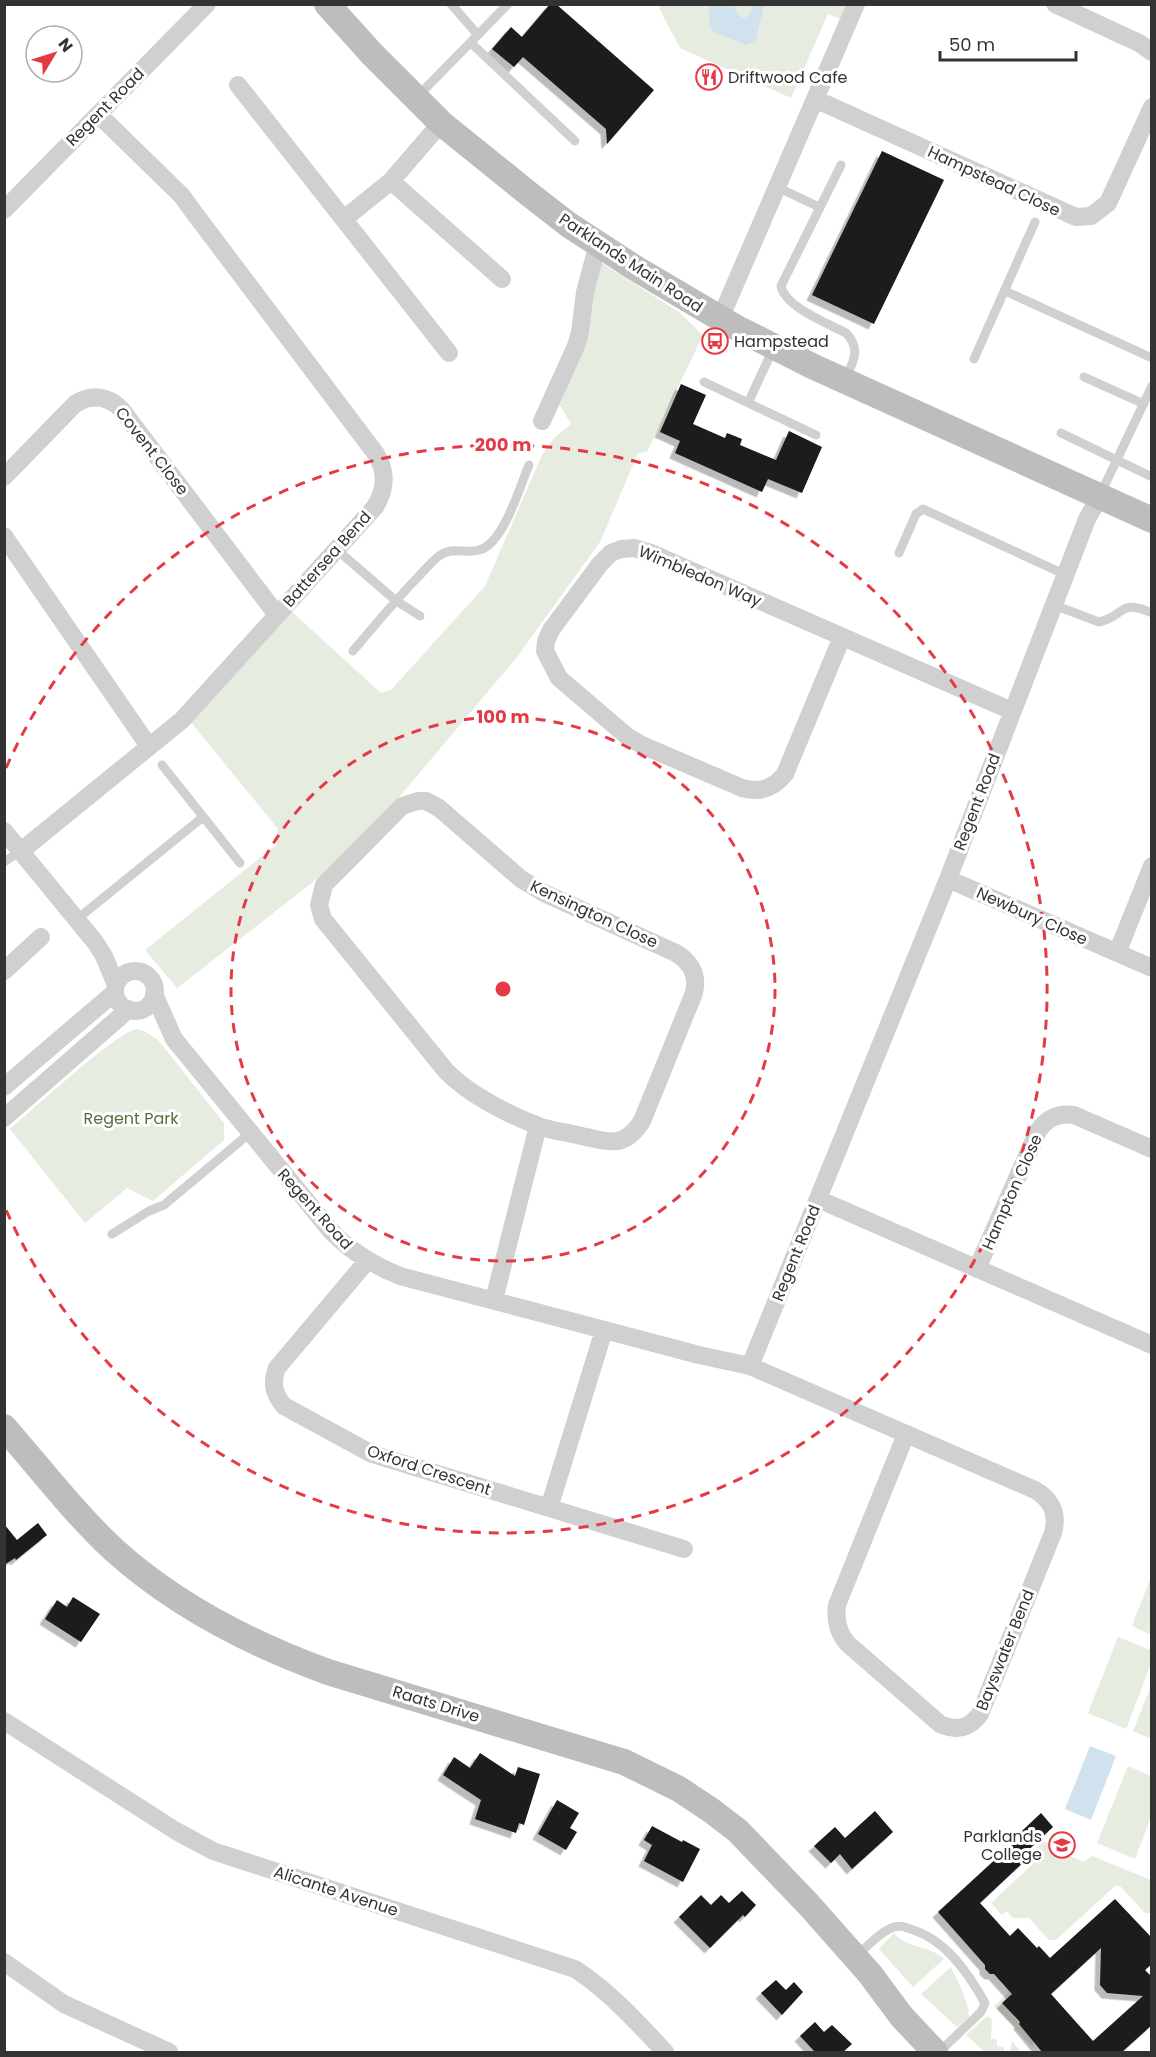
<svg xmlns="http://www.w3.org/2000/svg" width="1156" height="2057" viewBox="0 0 1156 2057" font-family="Poppins,sans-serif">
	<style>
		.green { fill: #e6ecdf }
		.water { fill: #cfe2ee }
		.building { fill: #1a1a1a; fill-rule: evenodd; filter: url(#shadow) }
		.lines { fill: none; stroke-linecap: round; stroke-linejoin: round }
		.lane { stroke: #d0d0d0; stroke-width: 9 }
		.street { stroke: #d0d0d0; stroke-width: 18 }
		.secondary { stroke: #bdbdbd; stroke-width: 26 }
		.ring { fill: none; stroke: #e63946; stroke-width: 3; stroke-dasharray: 10 8 }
		.labels { text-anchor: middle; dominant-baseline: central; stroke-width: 6; stroke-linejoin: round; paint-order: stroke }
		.poi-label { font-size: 16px; fill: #333; stroke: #fff; text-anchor: start }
		.street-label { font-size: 16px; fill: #333; stroke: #fff }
		.park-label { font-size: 16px; fill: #56703f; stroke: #fff }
		.centre { fill: #e63946; stroke: #fff; stroke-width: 3 }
		.ring-label { font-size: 18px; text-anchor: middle; font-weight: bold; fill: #e63946; stroke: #fff; stroke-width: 6; stroke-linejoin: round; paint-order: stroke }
	</style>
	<defs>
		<filter id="shadow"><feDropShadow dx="-5.5" dy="5.5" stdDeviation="0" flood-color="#0004"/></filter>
	</defs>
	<rect width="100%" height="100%" fill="#fff"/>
	<path class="green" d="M 661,4 L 846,5 L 840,19 L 828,14 L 791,98 L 680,48 L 659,8 Z
		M 600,262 L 679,312 L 703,335 L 647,452 L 638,453 L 600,542 L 517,657 L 396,801 L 327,871 L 177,988 L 145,950 L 276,845 L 278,829 L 190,721 L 290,610 L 381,693 L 391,690 L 485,586 L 542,455 L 553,439 L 571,424 L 560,405 Z
		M 137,1029 L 146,1032 L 158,1040 L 224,1123 L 224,1140 L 153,1201 L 127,1188 L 85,1223 L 10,1129 C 29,1113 119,1030 137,1029 Z
		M 1151,1577 L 1151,1635 L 1132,1626 Z
		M 1118,1637 L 1151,1650 L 1151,1664 L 1126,1729 L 1088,1713 Z
		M 1151,1686 L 1151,1739 L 1133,1731 Z
		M 1128,1766 L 1151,1776 L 1151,1817 L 1135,1859 L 1097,1843 Z
		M 1043,1842 L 1050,1843 L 1056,1850 L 1084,1862 L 1092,1856 L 1151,1880 L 1151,1913 L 1145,1913 L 1120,1886 L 1115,1886 L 1056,1940 L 1049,1940 L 1029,1918 L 1013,1918 L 1007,1911 L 1002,1915 L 991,1903 L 1035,1862 L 1035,1849 Z
		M 894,1933 C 910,1951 926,1943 944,1959 L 913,1987 L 879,1949 Z
		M 1041,1966 L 1002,2003 L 1034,2040 L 1033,2048 L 994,2006 L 1009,1992 L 1007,1989 Z
		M 951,1967 L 961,1988 L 969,2011 L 967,2013 L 970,2016 L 957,2027 L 921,1994 Z
		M 987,2016 L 992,2019 L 991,2038 L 997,2040 L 997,2046 L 1004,2047 L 1004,2051 L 1010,2052 L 1012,2041 L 1021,2052 L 985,2052 L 966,2035 Z"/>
	<path class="water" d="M 709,5 L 734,5 L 738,15 L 744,19 L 751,13 L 751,5 L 764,5 L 756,40 L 747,45 L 713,32 L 710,27 Z
		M 1090,1746 L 1116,1756 L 1091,1820 L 1065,1809 Z"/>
	<path class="building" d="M 550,4 L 556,4 L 654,90 L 607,144 L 606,129 L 523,57 L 514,67 L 492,49 L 511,27 L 522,37 Z
		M 882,151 L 944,180 L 874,324 L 812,295 Z
		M 681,384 L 706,395 L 693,424 L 725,438 L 727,433 L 742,439 L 740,445 L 776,460 L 789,431 L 822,447 L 802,493 L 768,479 L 762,492 L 675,453 L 680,441 L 660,432 Z
		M 38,1523 L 47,1535 L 16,1560 L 15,1558 L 4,1565 L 4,1524 L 17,1540 Z
		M 73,1597 L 100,1614 L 81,1642 L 45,1619 L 57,1600 L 67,1607 Z
		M 480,1753 L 515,1776 L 518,1767 L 540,1774 L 524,1825 L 519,1823 L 516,1833 L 475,1819 L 481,1800 L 443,1775 L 454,1757 L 470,1768 Z
		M 557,1800 L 579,1813 L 570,1828 L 577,1832 L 566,1850 L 538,1834 Z
		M 875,1811 L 893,1832 L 852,1869 L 840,1854 L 831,1863 L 814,1846 L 835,1827 L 845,1838 Z
		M 1041,1813 L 1053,1827 L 1024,1854 L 1028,1858 L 980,1903 L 1010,1936 L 1018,1928 L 1037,1948 L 1039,1946 L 1050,1958 L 1115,1899 L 1152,1938 L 1152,1964 L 1145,1970 L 1152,1977 L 1152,2025 L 1122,2052 L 1042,2052 L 1019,2024 L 1020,2022 L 1002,2003 L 1012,1994 L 994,1974 L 990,1974 L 985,1969 L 985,1965 L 938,1912 L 1024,1833 L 1022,1831 ZM 1101,1948 L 1100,1985 L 1107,1993 L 1143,1996 L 1093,2041 L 1051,1994 Z
		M 652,1826 L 682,1842 L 683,1840 L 700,1849 L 683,1882 L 644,1861 L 652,1845 L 644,1840 Z
		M 742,1891 L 756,1905 L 745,1917 L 743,1915 L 710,1948 L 679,1917 L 701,1895 L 711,1905 L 721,1895 L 729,1903 Z
		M 776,1980 L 786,1990 L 794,1982 L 803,1992 L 782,2015 L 761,1993 Z
		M 815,2022 L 824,2032 L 832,2025 L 852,2044 L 843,2052 L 815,2052 L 800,2036 Z"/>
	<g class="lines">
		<path class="lane" d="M 451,4 L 478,35
			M 471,43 L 575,141
			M 417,97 L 508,4
			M 841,165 L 781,286 C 785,307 827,323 846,333 C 861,348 854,363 844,379
			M 777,187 L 819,207
			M 1005,291 L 1152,358
			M 974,359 L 1035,222
			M 1084,377 L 1144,404
			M 704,382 L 816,435
			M 748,403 L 773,349
			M 1061,433 L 1152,477
			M 1100,495 L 1152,386
			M 336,549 L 395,600 L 420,616
			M 899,553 L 916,514 L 923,509 L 1066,575
			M 1054,605 L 1099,622 C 1126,616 1118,598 1152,613
			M 353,651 C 374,626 394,602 417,578 C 424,571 431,562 439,556 C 452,546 466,554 479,550 C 503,545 520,486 529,465
			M 162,765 L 240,863
			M 4,862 L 21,851
			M 76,920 L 203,817
			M 112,1234 L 149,1211 L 164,1205 L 250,1133
			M 857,1955 C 867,1947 881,1931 894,1927 C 903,1925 907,1928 916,1931 C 947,1942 969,1974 985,2003 L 981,2012 L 939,2052"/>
		<path class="street" d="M 1055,4 L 1139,43 L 1152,52
			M 238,85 L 449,353
			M 815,99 L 1076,217 L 1091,216 L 1108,203 L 1152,107
			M 391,181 L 502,279
			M 4,210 L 207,4
			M 344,219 L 391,181 L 441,123
			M 720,319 L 856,4
			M 542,421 L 576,346 L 580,332 L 585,292 L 598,244
			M 4,477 L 75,404 C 91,394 107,395 121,409 L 277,615
			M 4,536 L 148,745
			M 842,637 L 785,774 C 773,789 759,793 742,788 L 642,745 L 628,737 L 559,678 L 545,651 L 546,641 L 551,630 L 600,564 L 611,553 L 621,549 L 634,548 L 651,553 L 1012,711
			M 418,801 L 426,801 L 439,808 L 521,879 L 544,893 L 676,953 C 692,963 698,976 694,993 L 642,1121 C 636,1131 629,1138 618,1141 C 606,1143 593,1138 581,1136 C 567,1132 550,1131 536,1125 C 507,1114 467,1093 446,1071 L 323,919 L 319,905 L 324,885 L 402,806 Z
			M 4,831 L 95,942 L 104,956 L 116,985
			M 21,851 L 182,720 L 375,507 C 386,489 387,472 376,454 L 192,210 L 182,196 L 98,114
			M 948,879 L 1152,968
			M 1117,953 L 1152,866
			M 4,971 L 41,937
			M115 991a20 20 0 1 1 40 0a20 20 0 1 1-40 0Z
			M 154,994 L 174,1039 L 331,1231 C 351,1252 373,1265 400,1276 L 699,1355 L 750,1366 L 1035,1490 C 1052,1500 1058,1514 1053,1533 L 980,1714 C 969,1729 956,1731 940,1724 L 848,1644 C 838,1633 835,1621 837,1605 L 906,1434
			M 4,1087 L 115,992
			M 4,1118 L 129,1009
			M 818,1199 L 1152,1345
			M 367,1261 L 277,1368 C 271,1383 274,1394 284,1406 L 372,1454 L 684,1549
			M 977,1269 L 1038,1131 C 1047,1118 1058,1113 1074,1115 L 1152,1149
			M 494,1300 L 538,1126
			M 750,1366 L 948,879 L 1087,519 L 1100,496
			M 549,1508 L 604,1330
			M 4,1721 L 176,1831 L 213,1851 L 575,1969 C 609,1991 638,2023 665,2052
			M 4,1962 L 64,2004 L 169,2052"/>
		<path class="secondary" d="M 327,4 L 372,54 L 441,123 L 529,194 L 569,225 L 635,268 L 735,327 L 812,366 L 1152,520
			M 4,1427 C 40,1468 74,1513 114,1550 C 175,1605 251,1644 328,1672 L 624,1762 L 679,1789 L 712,1811 L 738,1831 L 809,1905 L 870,1974 L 902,2017 L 935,2052"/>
	</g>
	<g class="ring">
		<circle cx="503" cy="989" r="272"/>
		<path d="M6 768A544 544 0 1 1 6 1210"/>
	</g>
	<defs>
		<g id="restaurant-ring" transform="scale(1.35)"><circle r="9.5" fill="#fff" stroke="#e63946" stroke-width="1.5"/><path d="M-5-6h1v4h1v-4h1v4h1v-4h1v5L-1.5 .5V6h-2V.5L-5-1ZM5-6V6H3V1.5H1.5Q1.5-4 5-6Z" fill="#e63946"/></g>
		<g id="bus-ring" transform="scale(1.35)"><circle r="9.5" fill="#fff" stroke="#e63946" stroke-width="1.5"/><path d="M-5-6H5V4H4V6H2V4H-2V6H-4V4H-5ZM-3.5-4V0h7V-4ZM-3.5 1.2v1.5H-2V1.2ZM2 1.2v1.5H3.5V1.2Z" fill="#e63946"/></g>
		<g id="school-ring" transform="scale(1.35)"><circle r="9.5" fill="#fff" stroke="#e63946" stroke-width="1.5"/><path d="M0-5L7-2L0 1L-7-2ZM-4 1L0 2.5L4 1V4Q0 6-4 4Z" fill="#e63946"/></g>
	</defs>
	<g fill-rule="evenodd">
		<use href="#restaurant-ring" x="709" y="77"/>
		<use href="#bus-ring" x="715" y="341"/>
		<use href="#school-ring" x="1062" y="1845"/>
	</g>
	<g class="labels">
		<g class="poi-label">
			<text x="728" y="77">Driftwood Cafe</text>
			<text x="734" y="341">Hampstead</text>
			<text x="1042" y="1836" text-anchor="end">Parklands<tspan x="1042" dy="18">College</tspan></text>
		</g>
		<g class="street-label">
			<text transform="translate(105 107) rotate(-45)">Regent Road</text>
			<text transform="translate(994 181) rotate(25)">Hampstead Close</text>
			<text transform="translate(631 263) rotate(33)">Parklands Main Road</text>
			<text transform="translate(152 451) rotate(52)">Covent Close</text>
			<text transform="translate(327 559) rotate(-48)">Battersea Bend</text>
			<text transform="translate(700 576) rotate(23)">Wimbledon Way</text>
			<text transform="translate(977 802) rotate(-69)">Regent Road</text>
			<text transform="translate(594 914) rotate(25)">Kensington Close</text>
			<text transform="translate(1032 916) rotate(24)">Newbury Close</text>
			<text transform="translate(1012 1192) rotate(-66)">Hampton Close</text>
			<text transform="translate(315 1209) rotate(48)">Regent Road</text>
			<text transform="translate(796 1253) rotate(-68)">Regent Road</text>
			<text transform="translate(429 1470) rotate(18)">Oxford Crescent</text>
			<text transform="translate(1005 1650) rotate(-68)">Bayswater Bend</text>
			<text transform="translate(436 1704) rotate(17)">Raats Drive</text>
			<text transform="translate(336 1891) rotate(18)">Alicante Avenue</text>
		</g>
		<g class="park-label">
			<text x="131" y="1118">Regent Park</text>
		</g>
	</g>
	<circle cx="503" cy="989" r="9" class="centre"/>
	<g class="ring-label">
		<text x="503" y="451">200 m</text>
		<text x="503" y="723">100 m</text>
	</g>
	<rect width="1156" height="2057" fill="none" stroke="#333333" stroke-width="12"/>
	<g transform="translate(54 54) rotate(52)"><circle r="28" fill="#ffffff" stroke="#adadad" stroke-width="1.5"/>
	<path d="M0-4.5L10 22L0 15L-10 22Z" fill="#e63946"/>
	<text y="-9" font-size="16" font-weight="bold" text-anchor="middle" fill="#333333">N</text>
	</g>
	<path d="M940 51v9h136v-9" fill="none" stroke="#333333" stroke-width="3"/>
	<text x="949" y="51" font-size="18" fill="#333333" stroke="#ffffff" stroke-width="4.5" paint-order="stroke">50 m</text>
</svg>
